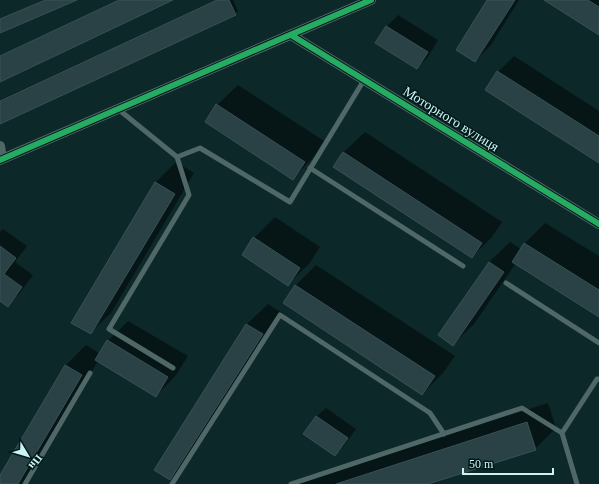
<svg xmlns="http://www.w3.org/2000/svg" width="599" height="484" viewBox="0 0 599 484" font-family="'Times New Roman',serif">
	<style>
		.shadow { fill: #0007 }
		.building { fill: #2a4245; stroke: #375256 }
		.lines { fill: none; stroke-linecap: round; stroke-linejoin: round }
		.lane { stroke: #506768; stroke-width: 5 }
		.street { stroke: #506768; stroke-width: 10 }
		.cycleway-casing { stroke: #001919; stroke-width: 8 }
		.cycleway { stroke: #26ab63; stroke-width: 6 }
		.labels { text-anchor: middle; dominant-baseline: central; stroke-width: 3; stroke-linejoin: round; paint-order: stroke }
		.street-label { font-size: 14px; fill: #ccf3f4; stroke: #001919 }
	</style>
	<rect width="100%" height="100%" fill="#0d2828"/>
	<path class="shadow" d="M 43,0 L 75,0 L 0,32 L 0,19 Z
		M 118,0 L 171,0 L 0,81 L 0,56 Z
		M 216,0 L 233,0 L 238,11 L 235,14 L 0,123 L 0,100 Z
		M 489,0 L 519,0 L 491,45 L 475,61 Z
		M 546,0 L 599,0 L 599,33 Z
		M 398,15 L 438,40 L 428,57 L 417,68 L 376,43 L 387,26 Z
		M 514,56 L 599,111 L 599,162 L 486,89 L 498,72 Z
		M 238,85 L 324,141 L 313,158 L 293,178 L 217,105 Z
		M 365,132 L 502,222 L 492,237 L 472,257 L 335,167 L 344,152 Z
		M 176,162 L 194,173 L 111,313 L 90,333 L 72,322 L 156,182 Z
		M 275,217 L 320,247 L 309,264 L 288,284 L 254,238 Z
		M 545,223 L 599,256 L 599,315 L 516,263 L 474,324 L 453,344 L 489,262 L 510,242 L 521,249 L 525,243 Z
		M 3,229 L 27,246 L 15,262 L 33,275 L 19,294 L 8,305 L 0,300 L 0,232 Z
		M 316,265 L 455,356 L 443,373 L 422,394 L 284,303 L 296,285 Z
		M 268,304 L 282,313 L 190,458 L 170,479 L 155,469 L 247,324 Z
		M 128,321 L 188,356 L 176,375 L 156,396 L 98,361 L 26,484 L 0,484 L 0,477 L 65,366 L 86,345 L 100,354 L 108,341 Z
		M 548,403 L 556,428 L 535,449 L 425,484 L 294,484 Z
		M 326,408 L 356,429 L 343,447 L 335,455 L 305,433 L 317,416 Z"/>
	<path class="building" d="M 45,0 L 77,0 L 0,33 L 0,19 Z
		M 119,0 L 173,0 L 0,82 L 0,56 Z
		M 217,0 L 229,0 L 236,15 L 0,124 L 0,101 Z
		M 487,0 L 515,0 L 475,62 L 456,50 Z
		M 544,0 L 588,0 L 599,7 L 599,35 Z
		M 386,26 L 428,52 L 417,69 L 375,43 Z
		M 497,71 L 599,136 L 599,163 L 485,90 Z
		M 216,104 L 305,162 L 293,180 L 205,122 Z
		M 343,152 L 482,243 L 472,258 L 333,167 Z
		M 155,182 L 175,194 L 91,334 L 71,323 Z
		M 253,237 L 300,268 L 288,286 L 242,255 Z
		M 524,243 L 599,290 L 599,317 L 512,262 Z
		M 0,246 L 16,258 L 4,274 L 22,287 L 8,307 L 0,301 Z
		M 489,262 L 504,272 L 453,346 L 438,335 Z
		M 295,285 L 435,376 L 422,395 L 283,303 Z
		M 246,324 L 263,334 L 170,480 L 154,470 Z
		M 107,340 L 168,377 L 156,397 L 95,360 Z
		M 65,365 L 82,375 L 18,484 L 0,484 L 0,475 Z
		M 316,416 L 348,438 L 335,456 L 303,434 Z
		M 527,422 L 536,450 L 428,484 L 336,484 Z"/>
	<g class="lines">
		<path class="lane" d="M 118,109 L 177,157 L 200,148 L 290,202 L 364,80
			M 310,168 L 463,266
			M 506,283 L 599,343
			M 173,368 L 109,329 L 189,195 L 177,157
			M 25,484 L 90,373
			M 172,484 L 280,315 L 430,413 L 444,434
			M 291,484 L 522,408 L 562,433
			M 577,484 L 562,433 L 597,379 L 599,379"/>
		<path class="street" d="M 291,35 L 599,224
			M 0,146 L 2,159
			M 0,160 L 371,0"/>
		<g class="cycleway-casing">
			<path id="cycleway" d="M 291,35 L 599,224
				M 0,160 L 371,0"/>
		</g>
		<use href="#cycleway" class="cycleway"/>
	</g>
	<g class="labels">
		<g class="street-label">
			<text transform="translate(451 119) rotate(32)">Моторного вулиця</text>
		</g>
	</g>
	<g transform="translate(28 456) rotate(128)" stroke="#001919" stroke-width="3" paint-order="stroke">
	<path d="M0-3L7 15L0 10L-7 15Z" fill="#ccf3f4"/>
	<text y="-6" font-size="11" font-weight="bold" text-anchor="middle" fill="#ccf3f4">Пн</text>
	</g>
	<path d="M463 468v6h90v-6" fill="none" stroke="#ccf3f4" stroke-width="2"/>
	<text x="469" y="468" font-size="12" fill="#ccf3f4" stroke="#001919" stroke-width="3" paint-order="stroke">50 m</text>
</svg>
